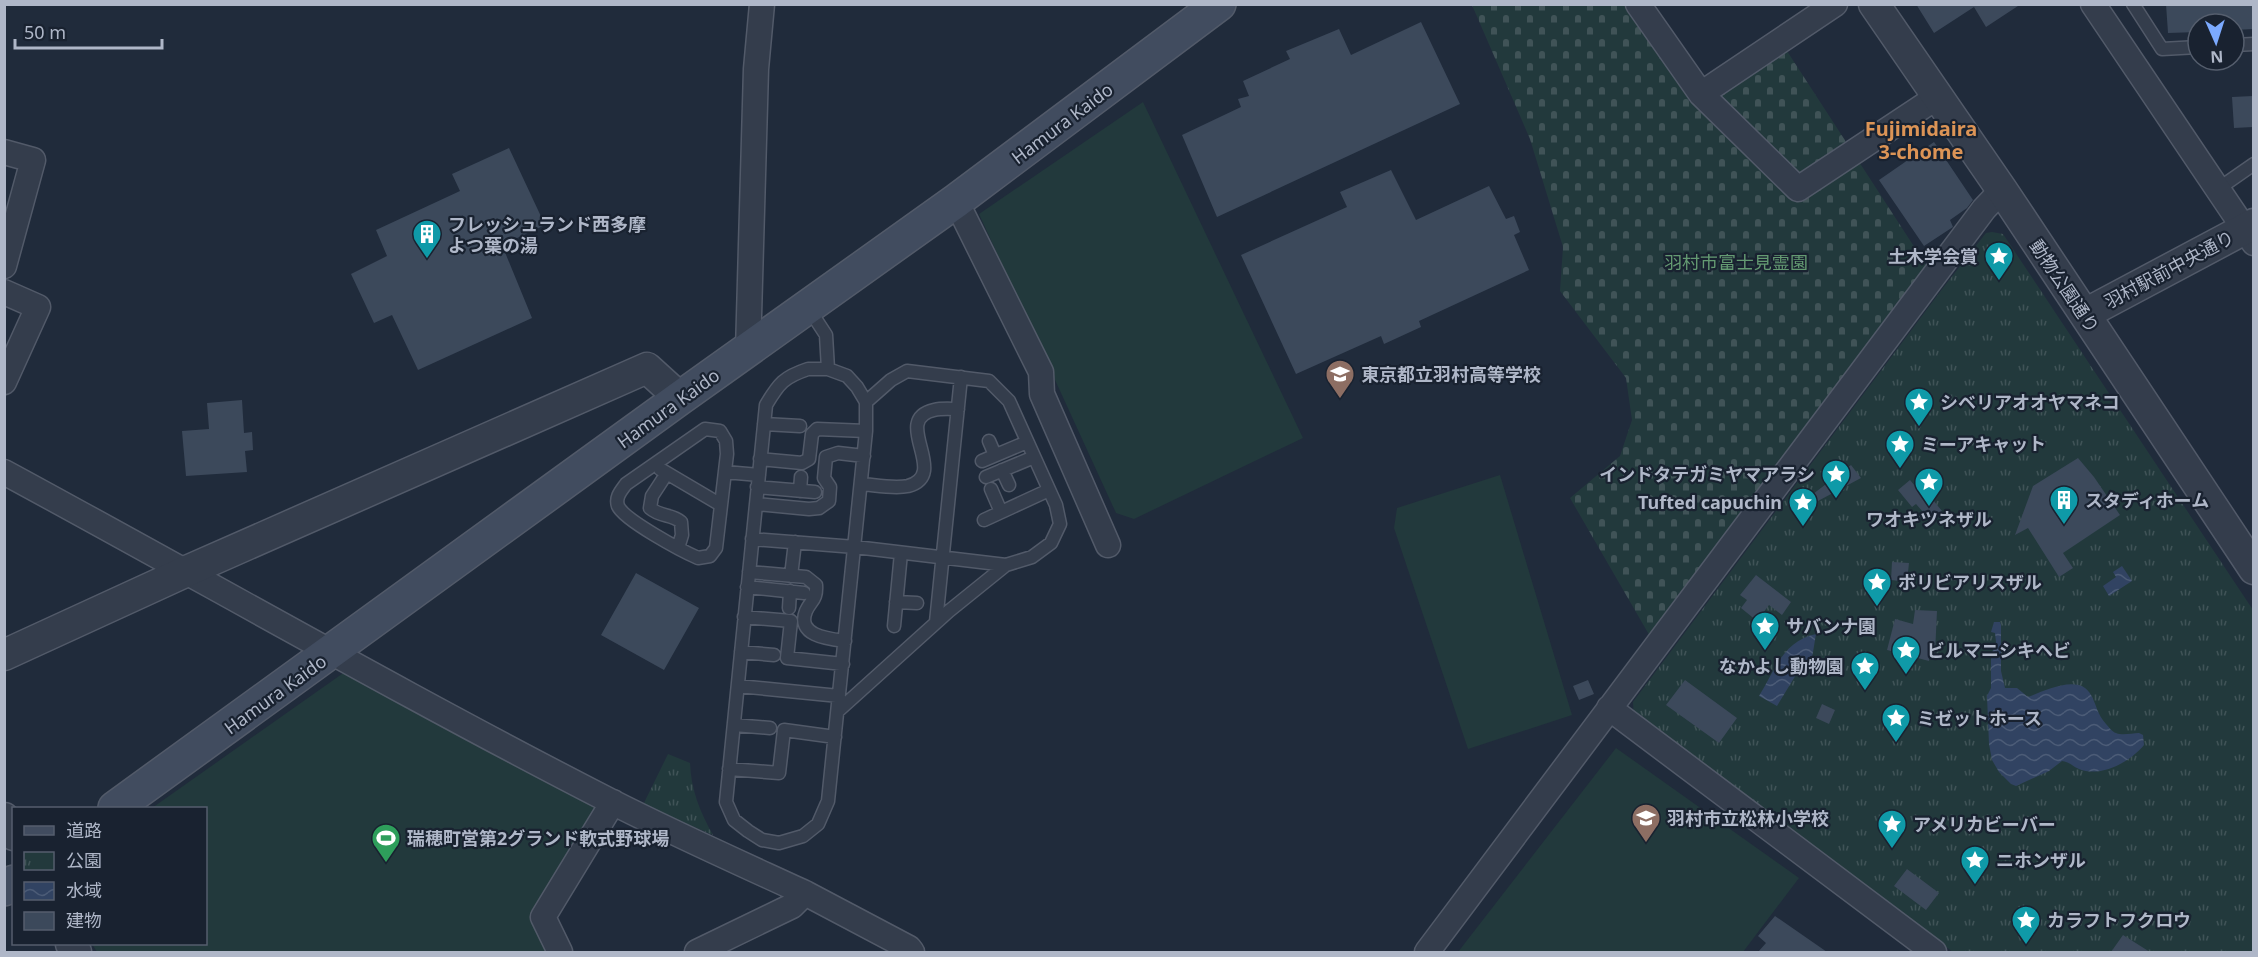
<svg xmlns="http://www.w3.org/2000/svg" width="2258" height="957" viewBox="0 0 2258 957" font-family="'Noto Sans','Noto Sans JP',sans-serif">
	<style>
		.grass { fill: #22393c }
		.cemetery { fill: url(#cemetery-stones) }
		.park { fill: url(#park-tufts) }
		.water { fill: url(#water-waves) }
		.building { fill: #3c495b }
		.lines { fill: none; stroke-linecap: round; stroke-linejoin: round }
		.service-casing { stroke: #525a69; stroke-width: 15 }
		.minor-casing { stroke: #525a69; stroke-width: 27 }
		.tertiary-casing { stroke: #525a69; stroke-width: 33 }
		.secondary-casing { stroke: #525a69; stroke-width: 36 }
		.service { stroke: #343d4c; stroke-width: 12 }
		.minor { stroke: #343d4c; stroke-width: 24 }
		.tertiary { stroke: #343d4c; stroke-width: 30 }
		.secondary { stroke: #414c5f; stroke-width: 33 }
		.labels { text-anchor: middle; dominant-baseline: central; stroke-width: 4.5; stroke-linejoin: round; paint-order: stroke }
		.street-label { font-size: 18px; fill: #afb7c8; stroke: #192230 }
		.poi-label { font-size: 18px; font-weight: bold; fill: #afb7c8; stroke: #192230; text-anchor: start }
		.park-label { font-size: 18px; fill: #649a72; stroke: #192230 }
		.neighbourhood-label { font-size: 20px; font-weight: bold; fill: #dc9456; stroke: #192230 }
	</style>
	<defs>
		<pattern id="cemetery-stones" width="16" height="16" patternUnits="userSpaceOnUse" patternTransform="scale(1.5)"><rect width="16" height="16" fill="#22393c"/><path d="M2 7V4a2 2 0 0 1 4 0v3zM10 15v-3a2 2 0 0 1 4 0v3z" fill="#405357"/></pattern>
		<pattern id="park-tufts" width="24" height="20" patternUnits="userSpaceOnUse" patternTransform="scale(1.5)"><rect width="24" height="20" fill="#22393c"/><path d="M3 7l-1-3M5 7V3M7 7l1-3M15 17l-1-3M17 17v-4M19 17l1-3" fill="none" stroke="#405357"/></pattern>
		<pattern id="water-waves" width="16" height="10" patternUnits="userSpaceOnUse" patternTransform="scale(1.5)"><rect width="16" height="10" fill="#314362"/><path d="M0 5q4-4 8 0t8 0" fill="none" stroke="#4c5c77"/></pattern>
	</defs>
	<rect width="100%" height="100%" fill="#202b3b"/>
	<path class="grass" d="M 1143,102 L 1303,438 L 1134,519 L 1116,513 L 979,214 Z
		M 1500,475 L 1572,715 L 1468,749 L 1394,528 L 1397,508 Z
		M 349,669 L 597,806 L 540,918 L 554,952 L 97,952 L 92,944 L 206,944 L 206,808 L 152,808 Z
		M 1616,748 L 1799,878 L 1743,952 L 1458,952 Z"/>
	<path class="cemetery" d="M 1472,5 L 1630,5 L 1701,109 L 1787,51 L 1928,268 L 1651,638 L 1570,498 L 1620,456 L 1632,420 L 1626,378 L 1560,291 L 1563,247 L 1530,139 Z"/>
	<path class="park" d="M 1992,232 L 2003,234 L 2253,610 L 2253,952 L 1953,952 L 1794,833 L 1634,716 L 1633,702 L 1943,288 L 1986,233 Z
		M 668,754 L 690,763 C 691,790 700,812 713,835 L 643,805 Z"/>
	<path class="water" d="M 2122,566 L 2132,581 L 2109,596 L 2103,586 L 2116,577 L 2113,572 Z
		M 1994,622 L 2000,622 L 2001,625 L 2001,671 L 2005,688 L 2017,688 L 2028,697 C 2045,691 2079,673 2091,695 C 2097,706 2097,714 2106,724 C 2109,727 2112,732 2116,733 C 2123,736 2132,733 2139,733 L 2143,735 L 2144,745 C 2130,762 2101,778 2079,769 C 2072,766 2070,762 2062,761 L 2049,771 L 2016,786 L 2011,784 L 1999,772 L 1992,760 L 1989,744 L 1987,696 L 1991,688 L 1991,655 L 1996,642 L 1995,633 L 1991,632 Z
		M 1816,634 L 1811,664 L 1802,665 L 1777,706 L 1759,696 C 1775,670 1783,641 1816,634 Z"/>
	<path class="building" d="M 1916,4 L 2021,4 L 1986,27 L 1974,7 L 1934,33 Z
		M 2166,4 L 2253,4 L 2253,29 L 2234,30 L 2234,24 L 2198,24 L 2198,32 L 2168,33 Z
		M 1421,22 L 1460,104 L 1217,217 L 1182,135 L 1241,107 L 1238,99 L 1249,96 L 1243,81 L 1290,59 L 1286,51 L 1339,29 L 1351,55 Z
		M 2253,96 L 2253,127 L 2234,128 L 2232,97 Z
		M 1934,142 L 1973,200 L 1967,208 L 1950,220 L 1953,227 L 1924,246 L 1879,180 Z
		M 509,148 L 545,225 L 502,245 L 532,318 L 418,370 L 392,315 L 374,323 L 351,274 L 387,256 L 376,230 L 460,191 L 452,174 Z
		M 1391,170 L 1416,220 L 1489,186 L 1506,219 L 1514,216 L 1520,232 L 1514,235 L 1529,270 L 1419,321 L 1421,327 L 1384,344 L 1381,336 L 1296,374 L 1241,255 L 1347,207 L 1340,192 Z
		M 242,400 L 244,433 L 252,432 L 253,450 L 245,451 L 247,472 L 186,476 L 182,431 L 209,429 L 207,403 Z
		M 2078,458 L 2094,477 L 2120,515 L 2063,553 L 2073,568 L 2059,577 L 2028,528 L 2015,535 L 2033,486 Z
		M 1851,465 L 1861,478 L 1818,501 L 1813,494 Z
		M 1910,480 L 1924,497 L 1918,502 L 1928,494 L 1942,511 L 1930,520 L 1916,504 L 1912,507 L 1898,490 Z
		M 1892,562 L 1909,563 L 1907,582 L 1891,580 Z
		M 636,573 L 699,608 L 664,670 L 601,635 Z
		M 1756,575 L 1791,602 L 1782,615 L 1769,605 L 1757,621 L 1741,608 L 1747,600 L 1740,595 Z
		M 1915,610 L 1937,611 L 1935,654 L 1930,654 L 1929,661 L 1887,650 L 1895,619 L 1913,624 Z
		M 1588,680 L 1594,694 L 1579,700 L 1573,686 Z
		M 1685,680 L 1737,718 L 1719,743 L 1666,705 Z
		M 1822,704 L 1835,710 L 1829,724 L 1816,718 Z
		M 1907,869 L 1939,893 L 1926,910 L 1894,886 Z
		M 1775,916 L 1827,952 L 1758,952 L 1766,943 L 1758,936 Z
		M 2123,935 L 2150,952 L 2111,952 Z"/>
	<g class="lines">
		<g class="service-casing">
			<path id="service" d="M 2133,4 L 2162,49 L 2198,47
				M 2234,45 L 2254,44
				M 2218,189 L 2254,164
				M 809,309 L 826,335 L 828,369
				M 808,369 L 828,369 L 847,376 L 857,387 L 866,402 L 866,431 L 828,801 L 818,824 L 803,836 L 779,843 L 762,840 L 748,831 L 734,820 L 726,802 L 766,405 C 779,383 784,377 808,369 Z
				M 764,424 L 800,426
				M 705,429 L 720,431 L 726,441 L 727,454 L 716,548 L 710,556 L 698,558 C 682,551 624,520 618,506 C 615,497 621,491 626,484 Z
				M 989,441 L 995,455
				M 760,459 L 802,463 L 809,459 L 812,434 L 817,429 L 866,431
				M 982,461 L 1027,442
				M 660,469 L 721,505
				M 1002,470 L 1009,485
				M 725,472 L 759,475
				M 667,473 L 652,496 L 650,508 C 660,517 672,514 681,522 L 682,535 L 678,548
				M 986,477 L 1034,457
				M 861,484 C 875,485 894,489 908,486 C 951,474 890,420 934,410 C 942,408 951,409 958,409
				M 757,487 L 815,492
				M 991,489 L 1001,512
				M 800,491 L 801,477
				M 756,504 L 809,509 L 819,508 L 829,501 L 830,487 L 824,478 L 826,457 L 838,453 L 864,456
				M 984,520 L 1049,490
				M 752,539 L 855,547 L 1006,565 L 1032,557 L 1051,543 L 1060,524 L 1056,505 L 1009,401 L 989,381 L 907,371 L 891,380 L 866,402
				M 749,572 L 806,577 L 816,585 C 817,600 811,600 806,611 C 796,636 829,639 845,641
				M 791,576 L 795,542
				M 747,587 L 804,593
				M 896,602 L 917,603
				M 789,608 L 790,591
				M 744,617 L 791,621 L 787,658 L 843,664
				M 936,622 L 961,377
				M 894,626 L 901,553
				M 741,652 L 774,655
				M 738,686 L 839,696
				M 838,711 L 949,611 L 1006,565
				M 734,725 L 770,728
				M 729,769 L 779,773 L 784,730 L 835,737"/>
		</g>
		<g class="minor-casing">
			<path id="minor" d="M 1638,4 L 1701,94 L 1798,189 L 1937,97
				M 2093,4 L 2254,243
				M 1701,94 L 1835,4
				M 4,152 L 33,160 L 4,266
				M 956,201 L 1041,372 L 1042,394 L 1108,545
				M 4,292 L 38,307 L 4,382
				M 748,351 L 756,69 L 762,4
				M 4,472 C 207,582 407,697 612,802 C 675,834 740,863 805,893 L 792,906 L 697,952
				M 1609,708 L 1934,952
				M 805,893 L 909,948 L 912,952
				M 560,952 L 543,917 L 613,802
				M 1427,952 L 1984,209 L 2002,190"/>
		</g>
		<g class="tertiary-casing">
			<path id="tertiary" d="M 1874,4 L 2002,190 L 2254,569
				M 2085,314 L 2254,224
				M 4,655 L 187,571 L 647,368 L 680,398
				M 4,818 L 14,835
				M 71,944 L 76,952"/>
		</g>
		<g class="secondary-casing">
			<path id="secondary" d="M 115,808 L 680,398 L 956,201 L 1219,4
				M 4,889 L 14,882"/>
		</g>
		<use href="#service" class="service"/>
		<use href="#minor" class="minor"/>
		<use href="#tertiary" class="tertiary"/>
		<use href="#secondary" class="secondary"/>
	</g>
	<defs>
		<g id="building-pin" transform="scale(1.5)"><path d="M0 17L-7.5 6A9.5 9.5 0 1 1 7.5 6Z" fill="#0f9aa8" stroke="#192230"/><path d="M-4-6H4V6H1V3H-1V6H-4ZM-2.5-4.3h1.7v1.8h-1.7ZM.8-4.3h1.7v1.8H.8ZM-2.5-1h1.7V.8h-1.7ZM.8-1h1.7V.8H.8Z" fill="#fff"/></g>
		<g id="sight-pin" transform="scale(1.5)"><path d="M0 17L-7.5 6A9.5 9.5 0 1 1 7.5 6Z" fill="#0f9aa8" stroke="#192230"/><path d="M0-6L1.8-2.2L6-1.7L2.9 1.2L3.7 5.4L0 3.3L-3.7 5.4L-2.9 1.2L-6-1.7L-1.8-2.2Z" fill="#fff"/></g>
		<g id="school-pin" transform="scale(1.5)"><path d="M0 17L-7.5 6A9.5 9.5 0 1 1 7.5 6Z" fill="#8d6e63" stroke="#192230"/><path d="M0-5L7-2L0 1L-7-2ZM-4 1L0 2.5L4 1V4Q0 6-4 4Z" fill="#fff"/></g>
		<g id="stadium-pin" transform="scale(1.5)"><path d="M0 17L-7.5 6A9.5 9.5 0 1 1 7.5 6Z" fill="#2e9e5b" stroke="#192230"/><path d="M0-5a6.5 5 0 1 0 0 10a6.5 5 0 1 0 0-10ZM-3.5-1.8h7v3.6h-7Z" fill="#fff"/></g>
	</defs>
	<g fill-rule="evenodd">
		<use href="#building-pin" x="427" y="234"/>
		<use href="#sight-pin" x="1999" y="256"/>
		<use href="#school-pin" x="1340" y="374"/>
		<use href="#sight-pin" x="1919" y="402"/>
		<use href="#sight-pin" x="1900" y="444"/>
		<use href="#sight-pin" x="1836" y="474"/>
		<use href="#sight-pin" x="1929" y="482"/>
		<use href="#building-pin" x="2064" y="500"/>
		<use href="#sight-pin" x="1803" y="502"/>
		<use href="#sight-pin" x="1877" y="582"/>
		<use href="#sight-pin" x="1765" y="626"/>
		<use href="#sight-pin" x="1906" y="650"/>
		<use href="#sight-pin" x="1865" y="666"/>
		<use href="#sight-pin" x="1896" y="718"/>
		<use href="#school-pin" x="1646" y="818"/>
		<use href="#sight-pin" x="1892" y="824"/>
		<use href="#stadium-pin" x="386" y="838"/>
		<use href="#sight-pin" x="1975" y="860"/>
		<use href="#sight-pin" x="2026" y="920"/>
	</g>
	<g class="labels">
		<g class="street-label">
			<text transform="translate(1062 123) rotate(-37)">Hamura Kaido</text>
			<text transform="translate(2169 269) rotate(-28)">羽村駅前中央通り</text>
			<text transform="translate(2065 286) rotate(56)">動物公園通り</text>
			<text transform="translate(668 408) rotate(-36)">Hamura Kaido</text>
			<text transform="translate(275 694) rotate(-36)">Hamura Kaido</text>
		</g>
		<g class="poi-label">
			<text x="448" y="224">フレッシュランド西多摩<tspan x="448" dy="21">よつ葉の湯</tspan></text>
			<text x="1978" y="256" text-anchor="end">土木学会賞</text>
			<text x="1361" y="374">東京都立羽村高等学校</text>
			<text x="1940" y="402">シベリアオオヤマネコ</text>
			<text x="1921" y="444">ミーアキャット</text>
			<text x="1815" y="474" text-anchor="end">インドタテガミヤマアラシ</text>
			<text x="2085" y="500">スタディホーム</text>
			<text x="1782" y="502" text-anchor="end">Tufted capuchin</text>
			<text x="1929" y="519" text-anchor="middle">ワオキツネザル</text>
			<text x="1898" y="582">ボリビアリスザル</text>
			<text x="1786" y="626">サバンナ園</text>
			<text x="1927" y="650">ビルマニシキヘビ</text>
			<text x="1844" y="666" text-anchor="end">なかよし動物園</text>
			<text x="1917" y="718">ミゼットホース</text>
			<text x="1667" y="818">羽村市立松林小学校</text>
			<text x="1913" y="824">アメリカビーバー</text>
			<text x="407" y="838">瑞穂町営第2グランド軟式野球場</text>
			<text x="1996" y="860">ニホンザル</text>
			<text x="2047" y="920">カラフトフクロウ</text>
		</g>
		<g class="park-label">
			<text x="1736" y="262">羽村市富士見霊園</text>
		</g>
		<g class="neighbourhood-label">
			<text x="1921" y="128">Fujimidaira<tspan x="1921" dy="23">3-chome</tspan></text>
		</g>
	</g>
	<rect width="2258" height="957" fill="none" stroke="#afb7c8" stroke-width="12"/>
	<rect x="12" y="807" width="195" height="138" fill="#192230" stroke="#555e6d" stroke-width="1.5"/>
	<rect x="24" y="826" width="30" height="9" fill="#414c5f" stroke="#555e6d" stroke-width="1.5"/>
	<text x="66" y="837" font-size="18" fill="#afb7c8">道路</text>
	<rect x="24" y="852" width="30" height="18" fill="url(#park-tufts)" stroke="#555e6d" stroke-width="1.5"/>
	<text x="66" y="867" font-size="18" fill="#afb7c8">公園</text>
	<rect x="24" y="882" width="30" height="18" fill="url(#water-waves)" stroke="#555e6d" stroke-width="1.5"/>
	<text x="66" y="897" font-size="18" fill="#afb7c8">水域</text>
	<rect x="24" y="912" width="30" height="18" fill="#3c495b" stroke="#555e6d" stroke-width="1.5"/>
	<text x="66" y="927" font-size="18" fill="#afb7c8">建物</text>
	<g transform="translate(2216 42) rotate(177)"><circle r="28" fill="#192230" stroke="#555e6d" stroke-width="1.5"/>
	<path d="M0-4.5L10 22L0 15L-10 22Z" fill="#7caaff"/>
	<text y="-9" font-size="16" font-weight="bold" text-anchor="middle" fill="#afb7c8">N</text>
	</g>
	<path d="M15 39v9h147v-9" fill="none" stroke="#afb7c8" stroke-width="3"/>
	<text x="24" y="39" font-size="18" fill="#afb7c8" stroke="#192230" stroke-width="4.5" paint-order="stroke">50 m</text>
</svg>
